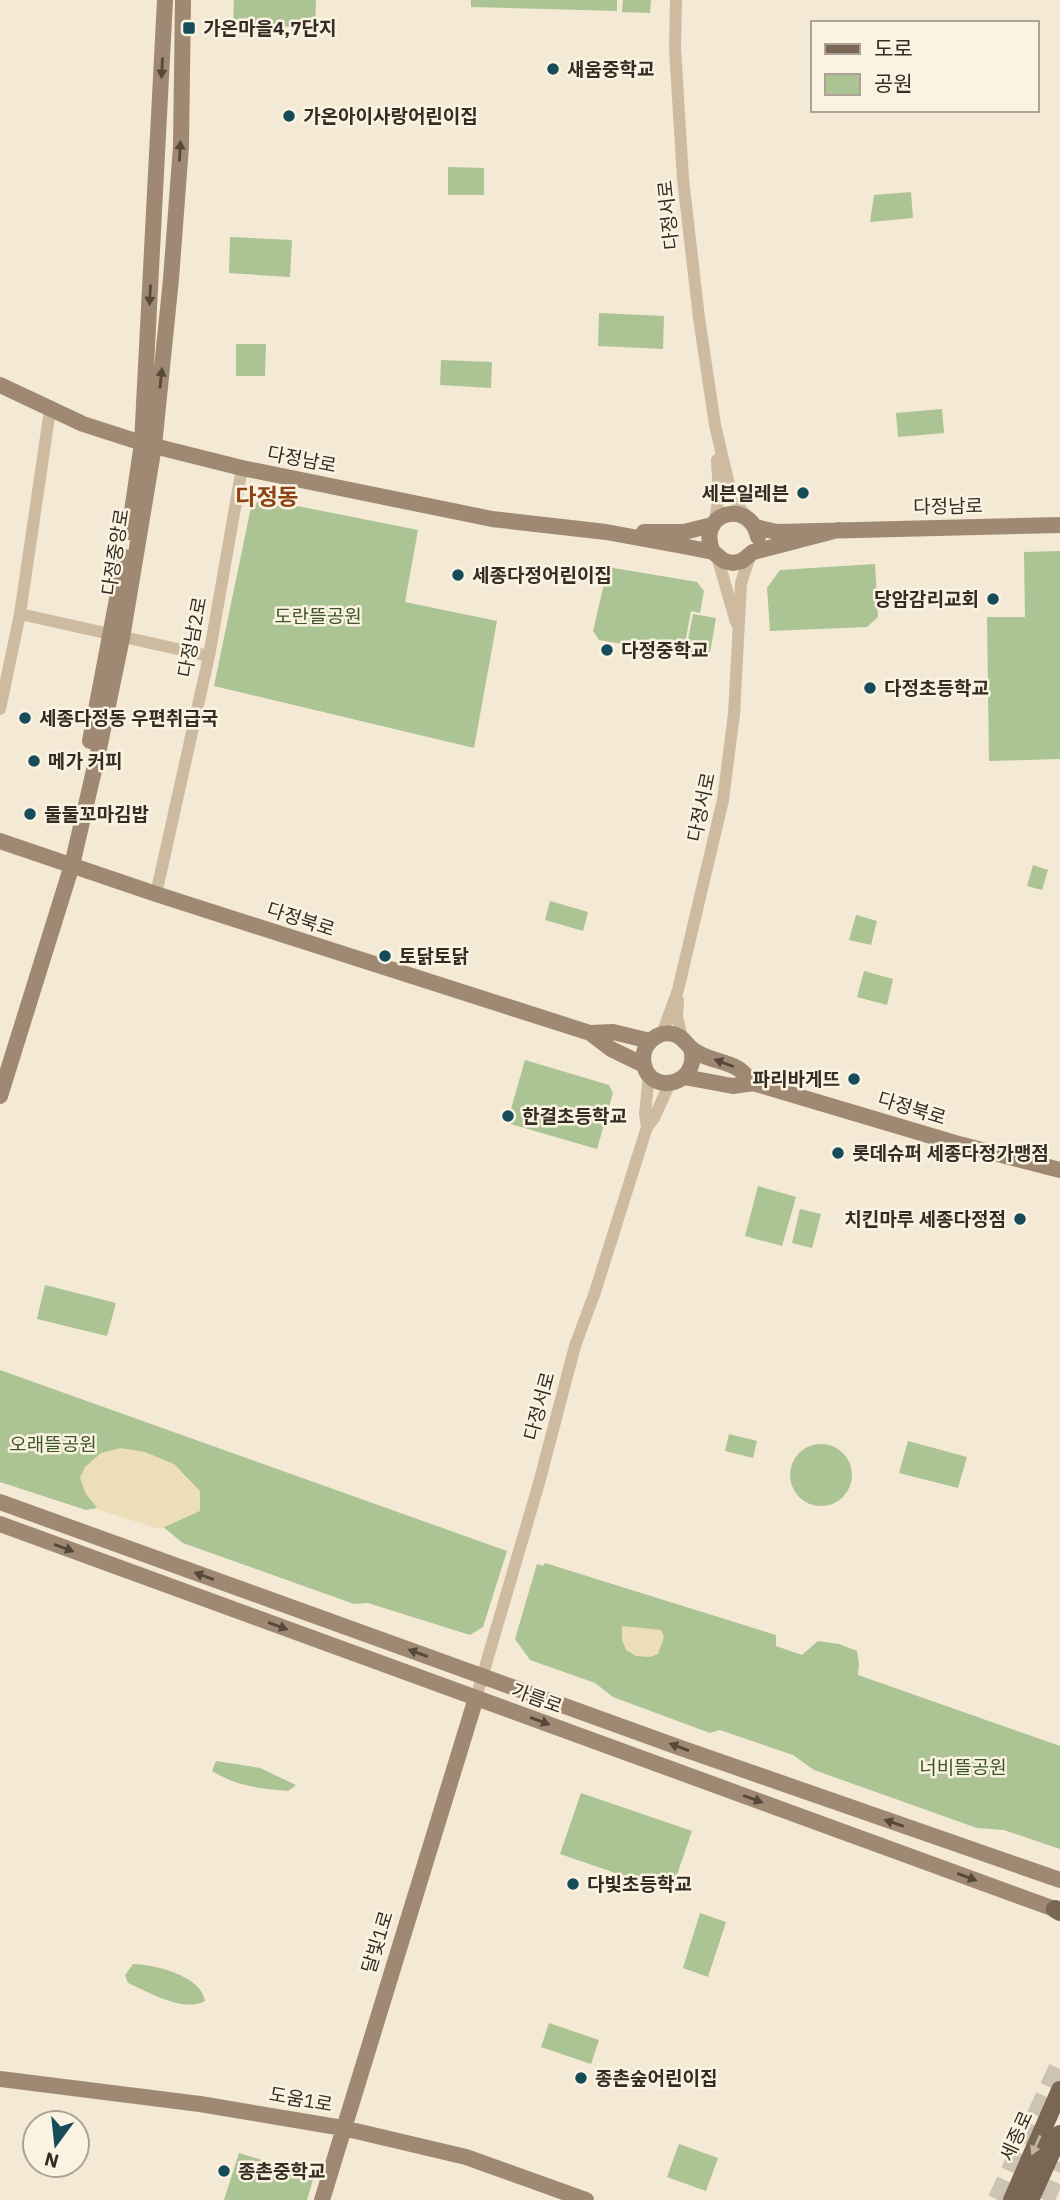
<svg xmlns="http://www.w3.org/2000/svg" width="1060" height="2200" viewBox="0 0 1060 2200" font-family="'IBM Plex Sans','Noto Sans KR',sans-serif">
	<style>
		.green { fill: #acc394 }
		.plaza { fill: #eddeba }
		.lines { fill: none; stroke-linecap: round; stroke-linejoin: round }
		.highway-tunnel { stroke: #cdc3b2; stroke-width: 21; stroke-dasharray: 21 10; stroke-linecap: butt }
		.street { stroke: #ccbba0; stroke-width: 12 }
		.secondary { stroke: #9f8972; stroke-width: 16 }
		.primary { stroke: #796653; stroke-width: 18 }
		.oneway { fill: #55483b }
		.oneway2 { fill: #c0b4a2 }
		.poi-dot { fill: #164b5a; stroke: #fbf3e2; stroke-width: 2.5 }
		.labels { text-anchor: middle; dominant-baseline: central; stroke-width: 5; stroke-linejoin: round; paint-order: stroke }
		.poi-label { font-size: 19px; font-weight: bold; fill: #352c24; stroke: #fbf3e2; text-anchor: start }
		.street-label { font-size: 19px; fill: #352c24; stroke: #fbf3e2 }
		.park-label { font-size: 19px; fill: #3d5626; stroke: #fbf3e2 }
		.quarter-label { font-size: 23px; font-weight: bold; fill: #8c4416; stroke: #fbf3e2 }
	</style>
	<rect width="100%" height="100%" fill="#f3e9d5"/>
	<path class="green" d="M 234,0 L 316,0 L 315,28 L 233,24 Z
		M 471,0 L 617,0 L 617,11 L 471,7 Z
		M 623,0 L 651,0 L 650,13 L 622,12 Z
		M 448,167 L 484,168 L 484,195 L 448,195 Z
		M 911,192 L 913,218 L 870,222 L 874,195 Z
		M 230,237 L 292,240 L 290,277 L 229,273 Z
		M 599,313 L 664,316 L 663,349 L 598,346 Z
		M 236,344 L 266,344 L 265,376 L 236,376 Z
		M 441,360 L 492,362 L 491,388 L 440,385 Z
		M 942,409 L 944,433 L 898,437 L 896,413 Z
		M 262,499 L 418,530 L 405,602 L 497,621 L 474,748 L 214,686 L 251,507 Z
		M 1060,551 L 1060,759 L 989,761 L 987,617 L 1025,617 L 1024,552 Z
		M 875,564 L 878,617 L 867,627 L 770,631 L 767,588 L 780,570 Z
		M 608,567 L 697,582 L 704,591 L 700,613 L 691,611 L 683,654 L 599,640 L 593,631 Z
		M 693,614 L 716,618 L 709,659 L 685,655 Z
		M 1033,865 L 1048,870 L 1042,890 L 1027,886 Z
		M 550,901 L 588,912 L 583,931 L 545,920 Z
		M 856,915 L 877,921 L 871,945 L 849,940 Z
		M 864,971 L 893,979 L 887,1005 L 857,997 Z
		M 525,1060 L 609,1085 L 613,1093 L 597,1149 L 507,1123 Z
		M 758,1186 L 796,1197 L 782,1246 L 745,1236 Z
		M 800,1209 L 821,1214 L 812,1248 L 792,1243 Z
		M 45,1285 L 116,1303 L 107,1336 L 37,1319 Z
		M 0,1370 L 507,1551 L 483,1627 L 470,1635 L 368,1603 L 354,1604 L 183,1543 L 162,1526 L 103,1507 L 86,1510 L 0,1482 Z
		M 729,1434 L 757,1441 L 753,1458 L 725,1451 Z
		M 908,1441 L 967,1457 L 958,1488 L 899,1473 Z
		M790 1475a31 31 0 1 1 62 0a31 31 0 1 1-62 0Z
		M 545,1563 L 776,1635 L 776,1646 L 802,1655 L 818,1641 L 839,1644 L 857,1651 L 859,1664 L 858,1675 L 1060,1746 L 1060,1849 L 1004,1830 L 977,1828 L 814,1770 L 793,1755 L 720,1730 L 710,1733 L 613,1697 L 595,1683 L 530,1660 L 515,1639 L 537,1564 L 543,1566 Z
		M 216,1761 L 260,1768 L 296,1785 L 288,1791 C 257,1788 239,1787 212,1771 Z
		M 581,1793 L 692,1831 L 671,1892 L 560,1854 Z
		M 700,1913 L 726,1922 L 708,1977 L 683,1968 Z
		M 133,1964 C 155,1965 201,1975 205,2001 C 183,2013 149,1992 128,1983 L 125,1975 Z
		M 549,2023 L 599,2040 L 591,2064 L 541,2047 Z
		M 679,2144 L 718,2158 L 706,2191 L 667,2177 Z
		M 239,2153 L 314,2176 L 307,2200 L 224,2200 Z"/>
	<path class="plaza" d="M 120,1448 L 145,1452 L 174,1464 L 200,1491 L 200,1511 L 160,1529 L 99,1510 L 86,1494 L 80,1478 L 85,1467 L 101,1453 Z
		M 622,1626 L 661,1630 L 664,1637 L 658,1654 L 650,1657 L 636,1656 L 626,1650 L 622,1640 Z"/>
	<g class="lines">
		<path class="highway-tunnel" d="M 998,2200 L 1060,2066
			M 1044,2200 L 1060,2162"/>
		<path class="street" d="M 676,0 L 675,48 L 683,179 L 699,318 L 715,425 L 731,493 L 746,517
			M 715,521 L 719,494 L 717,460
			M 717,556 L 736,622
			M 20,614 L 209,656
			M 0,709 L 20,614 L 50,410
			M 156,894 L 209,656 L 242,468
			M 678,1000 L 677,1016 L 682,1038
			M 662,1034 L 678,990 L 723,800 L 734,714 L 741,583 L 750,556
			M 647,1127 L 645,1114 L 649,1074
			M 476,1698 L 539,1483 L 575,1346 L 595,1292 L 647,1127 L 654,1118 L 670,1083"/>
		<path class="secondary" d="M 0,385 L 83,424 L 142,443 L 242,468 L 492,519 L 606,532 L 688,547 L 713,552 L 724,561 L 733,563 L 742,561 L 753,552 L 838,530
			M 755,527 L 777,532 L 1060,525
			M 129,532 L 142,443 L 165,0
			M 644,532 L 684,532 L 712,525
			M 713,552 C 695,513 750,497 758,537
			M 90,741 L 125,557
			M 0,841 L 156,894 L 590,1033 L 611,1049 L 644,1065
			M 590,1033 L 613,1032 L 650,1041
			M 691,1048 C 701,1085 651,1096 644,1065 C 639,1046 658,1028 676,1035 C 684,1038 686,1044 692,1049 C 705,1060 723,1060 737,1068 C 743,1071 748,1078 753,1083 L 955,1143 L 1060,1170
			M 684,1077 L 733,1086 L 753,1083
			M 0,1096 L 72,865 L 99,749 L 122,638 L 154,446 L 171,279 L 181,146 L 183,0
			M 0,1502 L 678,1747 L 1060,1880
			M 0,1524 L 1060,1911
			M 0,2079 L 200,2104 L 343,2128 L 466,2157 L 586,2200
			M 322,2200 L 476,1698"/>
		<path class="primary" d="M 1055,1909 L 1060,1912
			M 1012,2200 L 1060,2090
			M 1030,2200 L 1060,2134"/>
	</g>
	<defs><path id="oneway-solid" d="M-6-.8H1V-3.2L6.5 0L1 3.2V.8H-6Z" transform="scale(1.75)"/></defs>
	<g class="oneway">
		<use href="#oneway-solid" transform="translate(162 68) rotate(93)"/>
		<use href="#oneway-solid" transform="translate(180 151) rotate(-87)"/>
		<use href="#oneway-solid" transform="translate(150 295) rotate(93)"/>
		<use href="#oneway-solid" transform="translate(161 378) rotate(-84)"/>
		<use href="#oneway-solid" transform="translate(724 1063) rotate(-159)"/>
		<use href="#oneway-solid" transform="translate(64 1548) rotate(20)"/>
		<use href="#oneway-solid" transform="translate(204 1576) rotate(-160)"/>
		<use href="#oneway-solid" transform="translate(278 1626) rotate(20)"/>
		<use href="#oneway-solid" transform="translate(418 1653) rotate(-160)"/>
		<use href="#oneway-solid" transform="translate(540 1721) rotate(20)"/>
		<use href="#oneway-solid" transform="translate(679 1747) rotate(-160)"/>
		<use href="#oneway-solid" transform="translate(753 1799) rotate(20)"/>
		<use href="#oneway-solid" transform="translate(894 1823) rotate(-161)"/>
		<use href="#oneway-solid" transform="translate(967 1877) rotate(20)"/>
	</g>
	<use class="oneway2" href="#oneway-solid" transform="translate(1036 2145) rotate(114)"/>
	<g class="poi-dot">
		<rect x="182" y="21" width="14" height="14" rx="3.5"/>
		<circle cx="553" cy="69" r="7"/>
		<circle cx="289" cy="116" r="7"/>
		<circle cx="803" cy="493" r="7"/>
		<circle cx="458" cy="575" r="7"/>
		<circle cx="993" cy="599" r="7"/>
		<circle cx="607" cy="650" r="7"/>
		<circle cx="870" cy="688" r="7"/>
		<circle cx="25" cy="718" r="7"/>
		<circle cx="34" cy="761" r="7"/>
		<circle cx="30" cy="814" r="7"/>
		<circle cx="385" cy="956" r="7"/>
		<circle cx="854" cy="1079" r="7"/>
		<circle cx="508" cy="1116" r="7"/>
		<circle cx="838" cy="1153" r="7"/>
		<circle cx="1020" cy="1219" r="7"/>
		<circle cx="573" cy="1884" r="7"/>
		<circle cx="581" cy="2078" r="7"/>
		<circle cx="224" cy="2171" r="7"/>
	</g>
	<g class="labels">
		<g class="poi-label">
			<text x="203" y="28">가온마을4,7단지</text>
			<text x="567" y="69">새움중학교</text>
			<text x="303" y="116">가온아이사랑어린이집</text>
			<text x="789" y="493" text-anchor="end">세븐일레븐</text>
			<text x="472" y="575">세종다정어린이집</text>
			<text x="979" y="599" text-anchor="end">당암감리교회</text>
			<text x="621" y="650">다정중학교</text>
			<text x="884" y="688">다정초등학교</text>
			<text x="39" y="718">세종다정동 우편취급국</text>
			<text x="48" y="761">메가 커피</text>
			<text x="44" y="814">둘둘꼬마김밥</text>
			<text x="399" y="956">토닭토닭</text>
			<text x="840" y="1079" text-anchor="end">파리바게뜨</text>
			<text x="522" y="1116">한결초등학교</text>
			<text x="852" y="1153">롯데슈퍼 세종다정가맹점</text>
			<text x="1006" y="1219" text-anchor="end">치킨마루 세종다정점</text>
			<text x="587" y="1884">다빛초등학교</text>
			<text x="595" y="2078">종촌숲어린이집</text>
			<text x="238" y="2171">종촌중학교</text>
		</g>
		<g class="street-label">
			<text transform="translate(668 215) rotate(-96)">다정서로</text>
			<text transform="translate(302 459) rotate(11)">다정남로</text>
			<text transform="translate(948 506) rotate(-1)">다정남로</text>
			<text transform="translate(115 552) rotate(-81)">다정중앙로</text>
			<text transform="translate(192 637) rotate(-79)">다정남2로</text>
			<text transform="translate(701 807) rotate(-78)">다정서로</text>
			<text transform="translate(301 919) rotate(18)">다정북로</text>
			<text transform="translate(912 1108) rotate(17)">다정북로</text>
			<text transform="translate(539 1406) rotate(-75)">다정서로</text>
			<text transform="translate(537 1698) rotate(20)">가름로</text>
			<text transform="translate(377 1942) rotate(-73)">달빛1로</text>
			<text transform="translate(301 2099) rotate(10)">도움1로</text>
			<text transform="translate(1016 2136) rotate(-66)">세종로</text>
		</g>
		<g class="park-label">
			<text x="318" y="616">도란뜰공원</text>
			<text x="53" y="1444">오래뜰공원</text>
			<text x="963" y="1767">너비뜰공원</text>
		</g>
		<g class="quarter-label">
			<text x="267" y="496">다정동</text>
		</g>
	</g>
	<rect x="811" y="21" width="228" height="91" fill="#fbf3e2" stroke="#aca396" stroke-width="2"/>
	<rect x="825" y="44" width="35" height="10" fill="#796653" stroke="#aca396" stroke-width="2"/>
	<text x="874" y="56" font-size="21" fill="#352c24">도로</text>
	<rect x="825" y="74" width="35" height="21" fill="#acc394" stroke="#aca396" stroke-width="2"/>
	<text x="874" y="91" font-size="21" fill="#352c24">공원</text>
	<g transform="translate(56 2144) rotate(195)"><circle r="33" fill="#fbf3e2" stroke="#aca396" stroke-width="2"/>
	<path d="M0-5L12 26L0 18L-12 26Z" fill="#164b5a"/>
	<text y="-10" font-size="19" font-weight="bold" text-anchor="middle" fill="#352c24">N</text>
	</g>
</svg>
